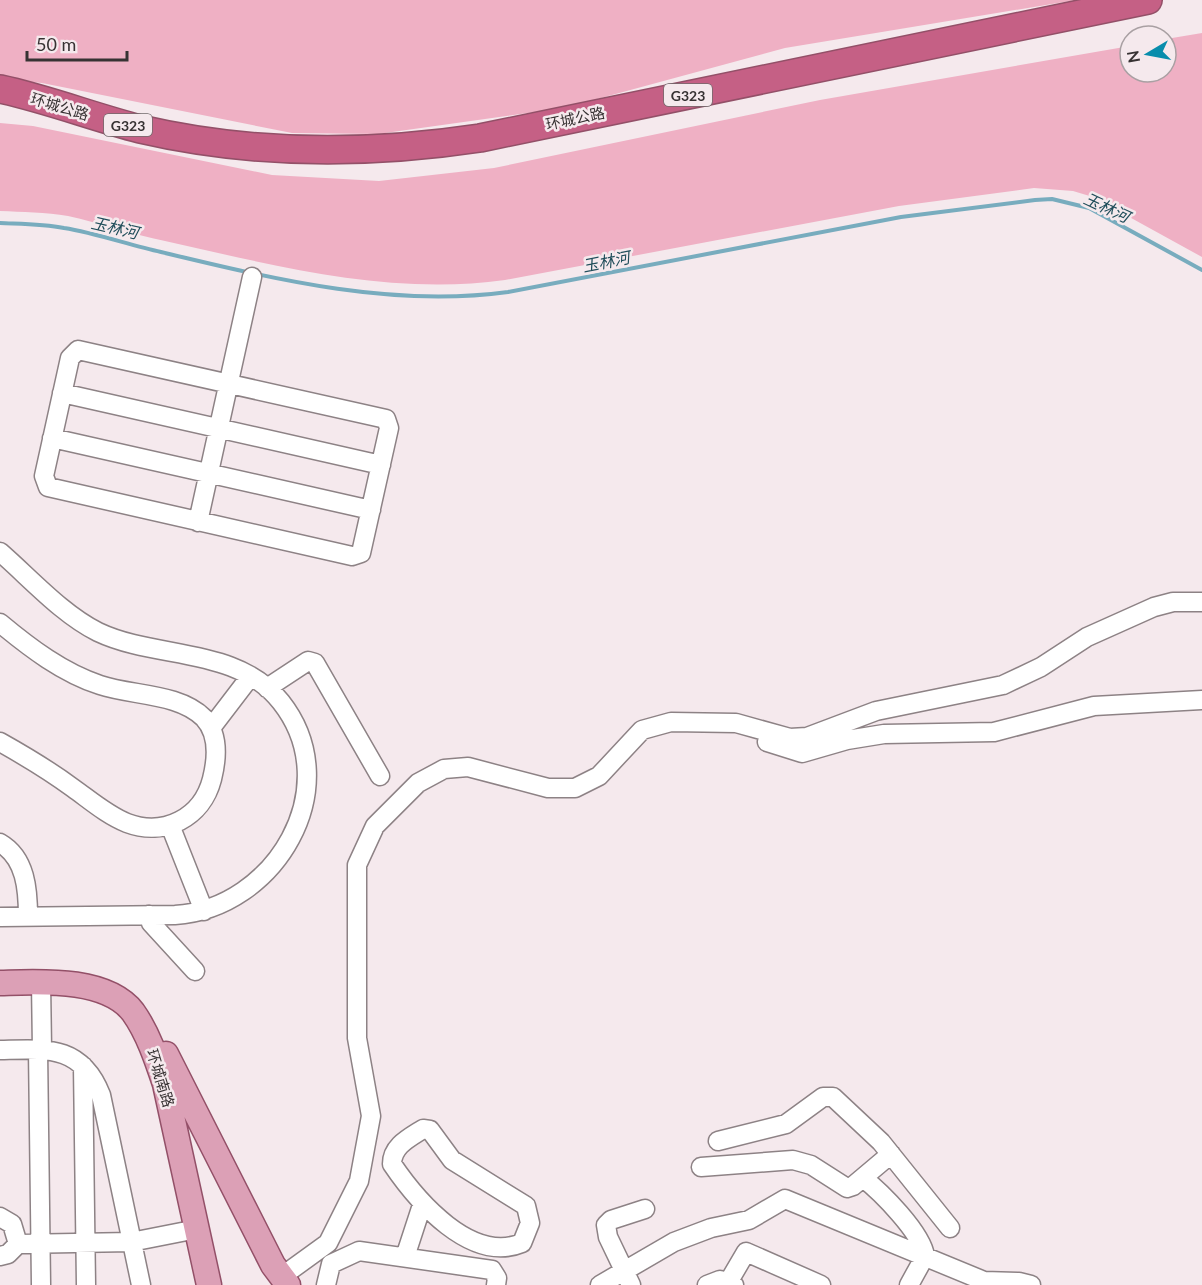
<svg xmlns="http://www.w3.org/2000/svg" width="1202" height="1285" viewBox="0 0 1202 1285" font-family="Lato,'Noto Sans SC',sans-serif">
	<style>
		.green { fill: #efb0c4 }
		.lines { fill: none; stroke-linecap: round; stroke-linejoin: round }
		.stream { stroke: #78acbe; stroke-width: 4 }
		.minor-casing { stroke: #8d8285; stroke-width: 21 }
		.major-casing { stroke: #935068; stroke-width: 27 }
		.highway-casing { stroke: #935068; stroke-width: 30 }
		.minor { stroke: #fff; stroke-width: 18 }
		.major { stroke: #dca0b6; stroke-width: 24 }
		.highway { stroke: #c56085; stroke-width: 27 }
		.labels { text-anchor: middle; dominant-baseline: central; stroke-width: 5; stroke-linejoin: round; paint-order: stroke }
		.shield { fill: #f5e9ed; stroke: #70696b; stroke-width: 1.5 }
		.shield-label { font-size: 14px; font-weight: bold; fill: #373233 }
		.street-label { font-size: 15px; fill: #373233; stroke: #f5e9ed }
		.water-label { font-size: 16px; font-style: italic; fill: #204d5a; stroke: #f5e9ed }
	</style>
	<rect width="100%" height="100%" fill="#f5e9ed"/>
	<path class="green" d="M 0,0 L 1076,0 L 785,48 L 564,108 L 378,134 L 292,133 L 42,83 L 0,79 Z
		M 1202,33 L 1202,257 L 1093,197 L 1073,191 L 1034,188 L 899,206 L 505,280 C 390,296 277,266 165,241 C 132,234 100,223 68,216 C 46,212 22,212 0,211 L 0,123 L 33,126 L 272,175 L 379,181 L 494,168 L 820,100 L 1130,46 L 1130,72 L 1166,72 L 1166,39 Z"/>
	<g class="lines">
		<path class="stream" d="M 0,223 C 21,224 43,224 64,228 C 96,233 129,245 161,252 C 274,279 390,308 508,292 L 901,217 L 1035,200 L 1052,199 L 1089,208 L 1202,270"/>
		<g class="minor-casing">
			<path id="minor" d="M 78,350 L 386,419 L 389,428 L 361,553 L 352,556 L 48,487 L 44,476 L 70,358 Z
				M 62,393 L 381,465
				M 52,438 L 371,510
				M 198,522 L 252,277
				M 0,552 C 31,579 62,614 98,632 C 157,660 237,646 281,702 C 348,787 275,909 175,915 L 0,917
				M 0,623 C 30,648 63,673 100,685 C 133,696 179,693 204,718 C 219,734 217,759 212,779 C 202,818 164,837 127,823 C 107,815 90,800 73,788 C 50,771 25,756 0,742
				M 267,688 L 308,661 L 315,663 L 380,776
				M 211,728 L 250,677
				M 767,742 L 802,753 L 847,740 L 884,734 L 994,732 L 1094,706 L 1202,700
				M 170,825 L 204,911
				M 0,843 C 26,858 28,890 28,917
				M 149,915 L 151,923 L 195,971
				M 41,982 L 42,1049
				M 38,1049 L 41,1285
				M 0,1050 C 45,1049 81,1044 101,1095 L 141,1285
				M 83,1066 L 86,1285
				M 423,1129 L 430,1130 L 452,1160 L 526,1206 L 530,1223 L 522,1243 C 471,1264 417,1201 392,1164 C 392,1146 409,1138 423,1129 Z
				M 718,1141 L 786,1124 L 823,1097 L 833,1097 L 881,1142 L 950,1228
				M 701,1167 L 793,1160 L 811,1165 L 847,1188 L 853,1186 L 891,1154
				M 863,1178 C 881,1192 922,1233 925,1256 L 909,1285
				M 0,1217 L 12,1224 L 18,1244
				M 0,1256 L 8,1254 L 18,1244 L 131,1242 L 197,1229
				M 405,1257 L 422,1205
				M 281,1277 L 328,1243 L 359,1181 L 371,1116 L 357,1038 L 357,865 L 375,826 L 418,783 L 444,769 L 468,767 L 548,788 L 575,788 L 599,776 L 642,730 L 671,722 L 736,723 L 790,738 L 807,737 L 876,711 L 1003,685 L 1041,667 L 1087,637 L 1154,607 L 1173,602 L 1202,602
				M 729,1281 L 746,1252 L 821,1285
				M 326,1285 L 331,1264 L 359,1251 L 492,1270 L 497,1278 L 496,1285
				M 600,1285 L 674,1242 L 711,1228 L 749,1220 L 785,1199 L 984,1281 L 1019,1282 L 1031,1285
				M 631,1285 L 608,1237 L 606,1225 L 611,1220 L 645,1209
				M 707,1285 L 720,1280 L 734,1285"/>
		</g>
		<g class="major-casing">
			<path id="major" d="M 0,983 C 38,982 106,977 133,1012 C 148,1033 157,1060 165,1084 L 209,1285
				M 166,1054 L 273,1265 L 288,1285"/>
		</g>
		<g class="highway-casing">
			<path id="highway" d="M 0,89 C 47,99 93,117 140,129 C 252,155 367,155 480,138 L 1148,0"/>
		</g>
		<use href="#minor" class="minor"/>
		<use href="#major" class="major"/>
		<use href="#highway" class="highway"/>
	</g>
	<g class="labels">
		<g class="shield">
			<rect x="664" y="84" width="48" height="22" rx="4.5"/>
			<rect x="104" y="114" width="48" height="22" rx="4.5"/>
		</g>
		<g class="shield-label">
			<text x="688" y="95">G323</text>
			<text x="128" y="125">G323</text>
		</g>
		<g class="street-label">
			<text transform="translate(60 106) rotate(17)">环城公路</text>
			<text transform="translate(575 118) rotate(-12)">环城公路</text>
			<text transform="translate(161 1078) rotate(73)">环城南路</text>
		</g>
		<g class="water-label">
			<text transform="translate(1107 207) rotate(25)">玉林河</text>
			<text transform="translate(115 227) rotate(13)">玉林河</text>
			<text transform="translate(606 261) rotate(-11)">玉林河</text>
		</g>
	</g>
	<g transform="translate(1148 54) rotate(260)"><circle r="28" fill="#f5e9ed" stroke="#a9a0a3" stroke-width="1.5"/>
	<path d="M0-4.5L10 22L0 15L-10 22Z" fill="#088dac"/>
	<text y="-9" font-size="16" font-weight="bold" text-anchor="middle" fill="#373233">N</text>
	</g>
	<path d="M27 51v9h100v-9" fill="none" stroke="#373233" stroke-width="3"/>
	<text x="36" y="51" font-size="18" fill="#373233" stroke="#f5e9ed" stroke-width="4.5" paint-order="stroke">50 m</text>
</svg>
